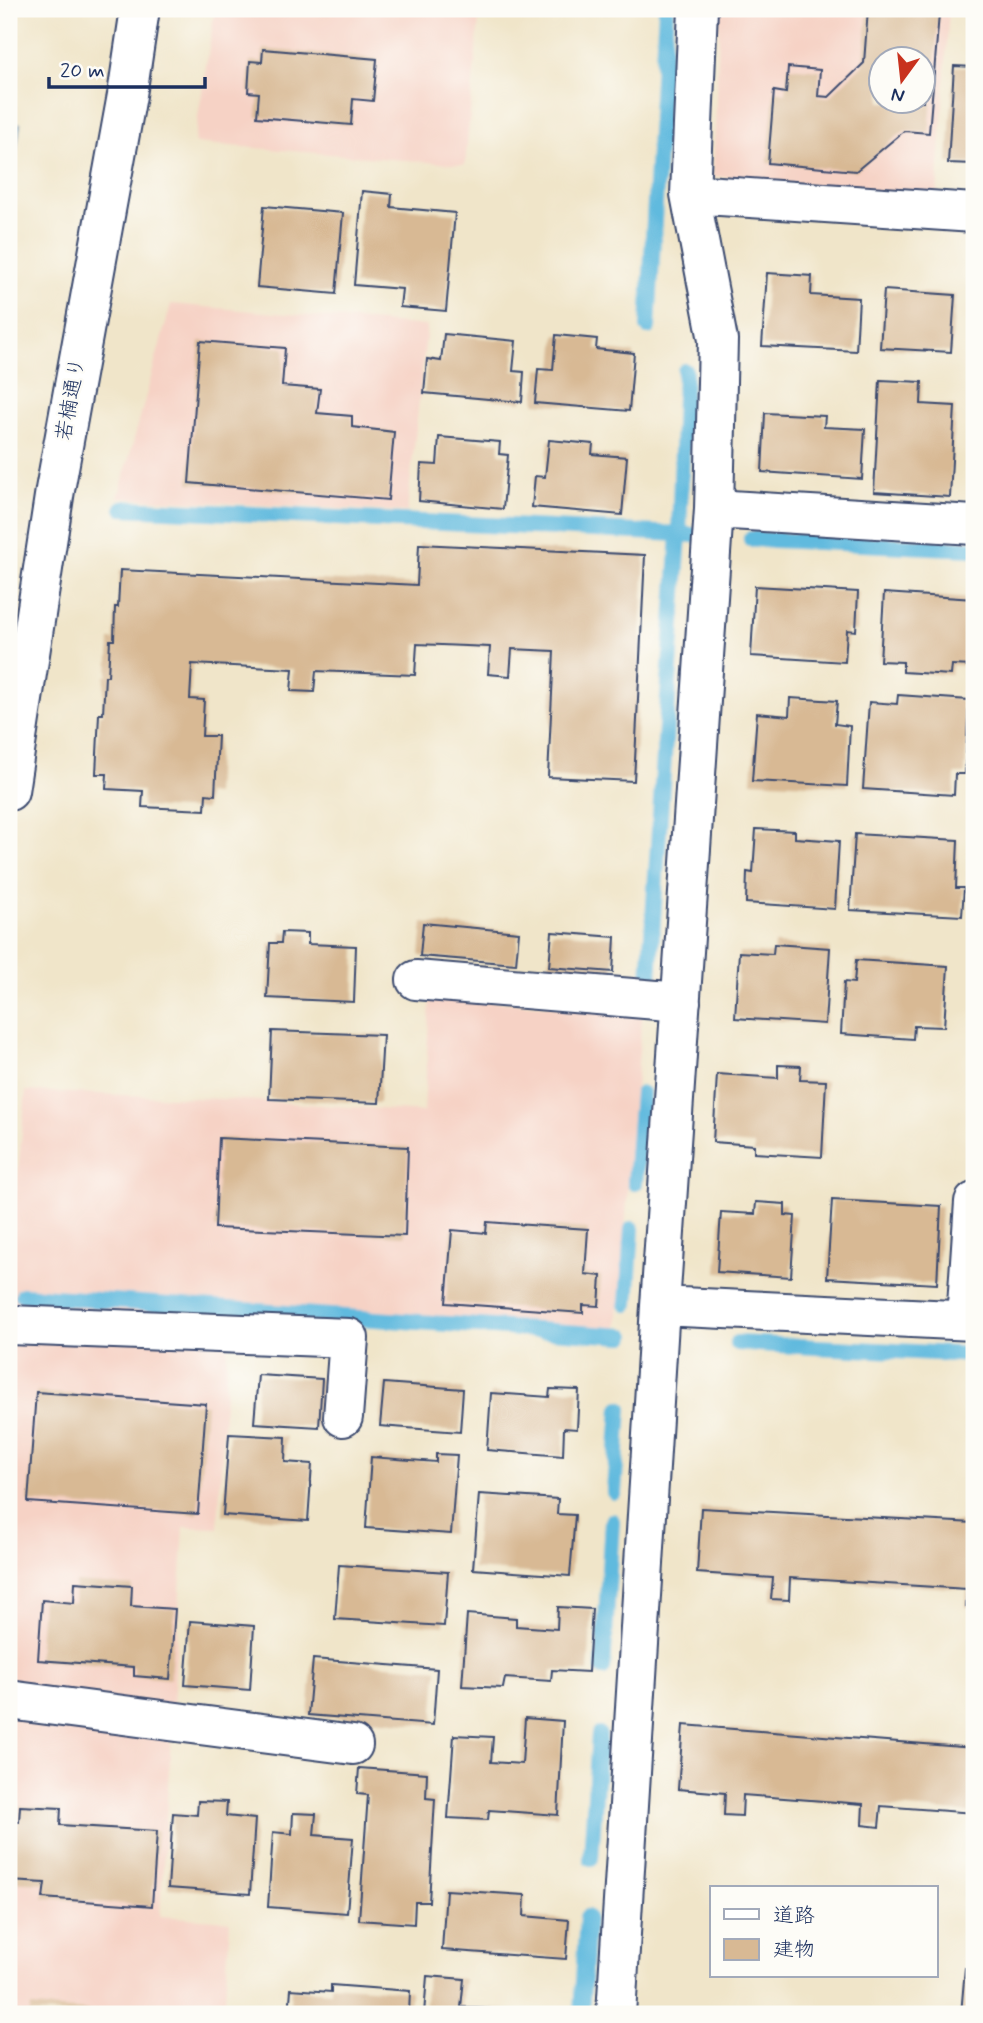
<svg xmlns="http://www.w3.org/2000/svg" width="983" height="2023" viewBox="0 0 983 2023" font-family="Mynerve,'Klee One',sans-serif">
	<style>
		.built { fill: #f6d2c5; fill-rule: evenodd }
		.water { fill: #61bade; stroke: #3e749e; stroke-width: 2 }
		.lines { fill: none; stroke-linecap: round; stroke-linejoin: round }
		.stream { stroke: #61bade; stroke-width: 16 }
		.building { fill: #d8b994; fill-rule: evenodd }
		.minor-casing { stroke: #3b4a6e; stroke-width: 42 }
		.minor { stroke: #fff; stroke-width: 38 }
		.labels { text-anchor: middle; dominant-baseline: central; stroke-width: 5; stroke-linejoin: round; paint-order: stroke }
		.street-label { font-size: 21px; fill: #1b2f5e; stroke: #fdfcf7 }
	</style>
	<rect width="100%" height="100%" fill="#fdfcf7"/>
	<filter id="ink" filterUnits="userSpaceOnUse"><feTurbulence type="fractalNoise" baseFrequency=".0143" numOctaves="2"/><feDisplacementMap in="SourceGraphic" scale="14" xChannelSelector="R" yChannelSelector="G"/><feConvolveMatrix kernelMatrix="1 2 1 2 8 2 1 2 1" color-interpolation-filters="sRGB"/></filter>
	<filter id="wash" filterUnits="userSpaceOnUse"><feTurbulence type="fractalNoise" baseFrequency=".00686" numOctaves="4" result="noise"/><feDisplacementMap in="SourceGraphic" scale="28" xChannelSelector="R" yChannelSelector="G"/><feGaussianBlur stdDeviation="1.57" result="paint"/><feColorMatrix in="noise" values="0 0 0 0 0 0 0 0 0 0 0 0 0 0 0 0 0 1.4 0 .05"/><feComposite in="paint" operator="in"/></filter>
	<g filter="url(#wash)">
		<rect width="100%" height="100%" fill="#f0e5c9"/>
		<path class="built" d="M 215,9 L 480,9 L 465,165 L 194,143 Z
			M 720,9 L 949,9 L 937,197 L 713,176 ZM 881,60 L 923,60 L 923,102 L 881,102 Z
			M 171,304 L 427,326 L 407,512 L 118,498 Z
			M 430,997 L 642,1013 L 616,1340 L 229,1316 L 218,1528 L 184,1527 L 160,1916 L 230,1921 L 224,2014 L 10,2014 L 9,1264 L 26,1091 L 245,1100 L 424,1112 Z"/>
		<path class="water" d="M 9,123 L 20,124 L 9,195 Z"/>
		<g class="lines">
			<path class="stream" d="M 648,327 L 666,9
				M 685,371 L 679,534 L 693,535
				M 123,508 L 679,534 L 649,979
				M 751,539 L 974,549
				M 635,1183 L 642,1094
				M 23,1295 L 624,1336
				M 627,1304 L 632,1229
				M 737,1343 L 974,1355
				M 614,1492 L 620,1408
				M 603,1668 L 612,1521
				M 591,1858 L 599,1735
				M 581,2014 L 587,1917"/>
		</g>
		<g id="blocks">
			<path class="building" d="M 431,9 L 459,9 L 458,13 L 431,11 Z
				M 868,9 L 939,14 L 929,133 L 904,131 L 856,171 L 768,163 L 774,91 L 786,93 L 788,67 L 820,70 L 818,96 L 829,97 L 864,63 ZM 881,60 L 923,60 L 923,102 L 881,102 Z
				M 263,49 L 377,59 L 373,101 L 353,99 L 351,125 L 257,117 L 259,93 L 248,92 L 250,61 L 262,62 Z
				M 954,66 L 974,67 L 974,164 L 948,163 Z
				M 362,191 L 392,194 L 391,207 L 455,213 L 446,311 L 400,307 L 402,289 L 354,285 Z
				M 264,206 L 343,213 L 336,294 L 257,287 Z
				M 767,273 L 812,276 L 811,295 L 859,298 L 856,351 L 762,346 Z
				M 884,290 L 955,295 L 951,352 L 880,348 Z
				M 444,334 L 516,341 L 513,371 L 524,372 L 522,402 L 424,393 L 427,359 L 441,361 Z
				M 556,335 L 597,339 L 596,349 L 634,353 L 629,411 L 535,403 L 538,369 L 553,370 Z
				M 200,341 L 285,348 L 282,386 L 320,389 L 317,413 L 352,416 L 352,427 L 394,432 L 388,500 L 189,483 Z
				M 880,380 L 922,382 L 921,404 L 955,406 L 950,497 L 874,492 Z
				M 765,413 L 825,416 L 824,427 L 865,429 L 862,479 L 762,472 Z
				M 439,437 L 500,442 L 499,454 L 508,455 L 503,509 L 419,501 L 421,464 L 437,465 Z
				M 549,440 L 593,444 L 592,454 L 627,457 L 622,515 L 532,507 L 535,476 L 545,477 Z
				M 419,544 L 645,555 L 634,781 L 548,777 L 554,651 L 512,649 L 510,676 L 488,674 L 490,647 L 417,644 L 415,675 L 316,671 L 314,692 L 291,691 L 293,669 L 192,664 L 190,699 L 204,700 L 202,736 L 218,736 L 215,795 L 206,794 L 205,810 L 142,807 L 143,791 L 106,789 L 107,774 L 96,774 L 99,714 L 103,714 L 105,676 L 108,676 L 110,640 L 114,640 L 115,607 L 118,607 L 120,570 L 417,585 Z
				M 755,586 L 858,592 L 856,631 L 847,630 L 845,662 L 751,656 Z
				M 884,593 L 974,599 L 973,666 L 952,665 L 951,675 L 903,672 L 903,662 L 880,661 Z
				M 898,695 L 969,700 L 965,774 L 955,774 L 954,795 L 863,789 L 869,702 L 897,704 Z
				M 790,698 L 837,701 L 835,724 L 850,726 L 847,786 L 752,781 L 757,713 L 789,716 Z
				M 756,829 L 795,831 L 795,838 L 839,841 L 835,909 L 746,903 L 747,872 L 753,873 Z
				M 855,834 L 958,840 L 956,888 L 964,888 L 962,916 L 850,910 Z
				M 423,923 L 519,932 L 516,964 L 420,956 Z
				M 282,932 L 308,933 L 308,944 L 356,946 L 354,1002 L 267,998 L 270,943 L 281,943 Z
				M 552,932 L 615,937 L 613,972 L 549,967 Z
				M 774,944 L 830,948 L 825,1024 L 735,1018 L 739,952 L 773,954 Z
				M 856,960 L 948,966 L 944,1027 L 914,1026 L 913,1039 L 841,1034 L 844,982 L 854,983 Z
				M 272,1031 L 383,1035 L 379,1103 L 269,1099 Z
				M 778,1065 L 801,1066 L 800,1080 L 826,1081 L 822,1157 L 754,1153 L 754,1145 L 713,1142 L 717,1074 L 778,1078 Z
				M 219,1138 L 408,1147 L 405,1236 L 215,1228 Z
				M 832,1200 L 941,1206 L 937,1284 L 827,1278 Z
				M 756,1202 L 785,1204 L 785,1215 L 795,1216 L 791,1277 L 717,1272 L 721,1212 L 755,1214 Z
				M 487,1222 L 588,1229 L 585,1274 L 601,1276 L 599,1306 L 583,1305 L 583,1313 L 446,1303 L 452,1230 L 486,1233 Z
				M 258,1375 L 322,1379 L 319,1427 L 254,1423 Z
				M 384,1383 L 463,1389 L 460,1432 L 380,1426 Z
				M 550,1389 L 579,1390 L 577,1429 L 564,1428 L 563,1456 L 487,1450 L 491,1393 L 549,1397 Z
				M 36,1392 L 206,1404 L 198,1514 L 28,1502 Z
				M 229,1434 L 286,1437 L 285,1462 L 312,1464 L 308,1521 L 223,1515 Z
				M 436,1454 L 457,1455 L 451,1534 L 366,1528 L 371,1457 L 436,1462 Z
				M 479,1494 L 558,1499 L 557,1514 L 575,1515 L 570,1576 L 473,1569 Z
				M 701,1508 L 974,1523 L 974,1608 L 966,1607 L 967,1589 L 790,1578 L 789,1600 L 771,1599 L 773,1578 L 697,1573 Z
				M 339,1565 L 448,1572 L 444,1626 L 335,1619 Z
				M 75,1582 L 132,1586 L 131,1606 L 175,1609 L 170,1679 L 134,1676 L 134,1667 L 38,1660 L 42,1600 L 74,1603 Z
				M 558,1607 L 592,1609 L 588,1672 L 552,1670 L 551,1681 L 505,1678 L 503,1688 L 462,1686 L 467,1614 L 516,1618 L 516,1626 L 557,1629 Z
				M 190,1621 L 254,1626 L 250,1690 L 185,1685 Z
				M 313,1659 L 437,1669 L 433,1725 L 308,1715 Z
				M 525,1718 L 563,1721 L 558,1815 L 489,1810 L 488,1820 L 448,1818 L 454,1735 L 493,1737 L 491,1762 L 522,1764 Z
				M 683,1725 L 974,1748 L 974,1813 L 881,1806 L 879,1827 L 862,1825 L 863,1804 L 743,1795 L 742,1816 L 724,1815 L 725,1793 L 678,1789 Z
				M 359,1768 L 427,1773 L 426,1798 L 435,1799 L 429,1902 L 415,1902 L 414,1924 L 359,1920 L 368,1795 L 357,1794 Z
				M 198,1801 L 227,1802 L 226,1816 L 255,1819 L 250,1894 L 168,1888 L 173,1813 L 197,1815 Z
				M 20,1806 L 61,1808 L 60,1825 L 157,1831 L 152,1906 L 43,1898 L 45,1883 L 9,1881 L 9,1821 L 19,1822 Z
				M 293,1813 L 316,1814 L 314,1835 L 353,1838 L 347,1913 L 268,1907 L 273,1832 L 292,1834 Z
				M 446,1890 L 525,1895 L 524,1916 L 569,1920 L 566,1959 L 442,1950 Z
				M 965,1968 L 974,1969 L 974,2014 L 961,2014 Z
				M 427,1976 L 464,1979 L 461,2007 L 538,2012 L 538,2014 L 424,2014 Z
				M 331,1985 L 410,1991 L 409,2014 L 289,2014 L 291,1989 L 331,1992 Z
				M 31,2007 L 103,2012 L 103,2014 L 30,2014 Z"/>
		</g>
	</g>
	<g filter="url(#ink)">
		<use href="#blocks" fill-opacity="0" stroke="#3b4a6e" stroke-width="2"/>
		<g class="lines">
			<g class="minor-casing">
				<path id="minor" d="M 690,194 L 974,213
					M 714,509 L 974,525
					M 9,791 L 55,490 L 127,95 L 140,9
					M 416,980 L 681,1002
					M 660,1306 L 974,1321
					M 966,1320 L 974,1202
					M 9,1325 L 349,1338 L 343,1417
					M 9,1700 L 353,1745
					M 616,2014 L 660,1306 L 714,509 L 718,340 L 690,194 L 698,9"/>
			</g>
			<use href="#minor" class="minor"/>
		</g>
	</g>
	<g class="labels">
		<g class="street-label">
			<text transform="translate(71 399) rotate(-80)">若楠通り</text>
		</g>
	</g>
	<rect width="983" height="2023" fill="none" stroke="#fdfcf7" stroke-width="35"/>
	<rect x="710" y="1886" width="228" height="91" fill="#fdfcf7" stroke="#a3aaba" stroke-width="2"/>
	<rect x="724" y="1909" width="35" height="10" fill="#ffffff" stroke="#a3aaba" stroke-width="2"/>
	<text x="773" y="1922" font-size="21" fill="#1b2f5e">道路</text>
	<rect x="724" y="1939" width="35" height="21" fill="#d8b994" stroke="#a3aaba" stroke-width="2"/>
	<text x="773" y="1956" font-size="21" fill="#1b2f5e">建物</text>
	<g transform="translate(902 80) rotate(195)"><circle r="33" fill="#fdfcf7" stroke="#a3aaba" stroke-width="2"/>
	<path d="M0-5L12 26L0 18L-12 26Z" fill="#c8321e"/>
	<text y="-10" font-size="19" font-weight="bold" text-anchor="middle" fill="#1b2f5e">N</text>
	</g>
	<path d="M49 77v10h156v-10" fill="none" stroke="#1b2f5e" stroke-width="3.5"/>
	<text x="60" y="77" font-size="21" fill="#1b2f5e" stroke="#fdfcf7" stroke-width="5" paint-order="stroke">20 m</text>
</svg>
